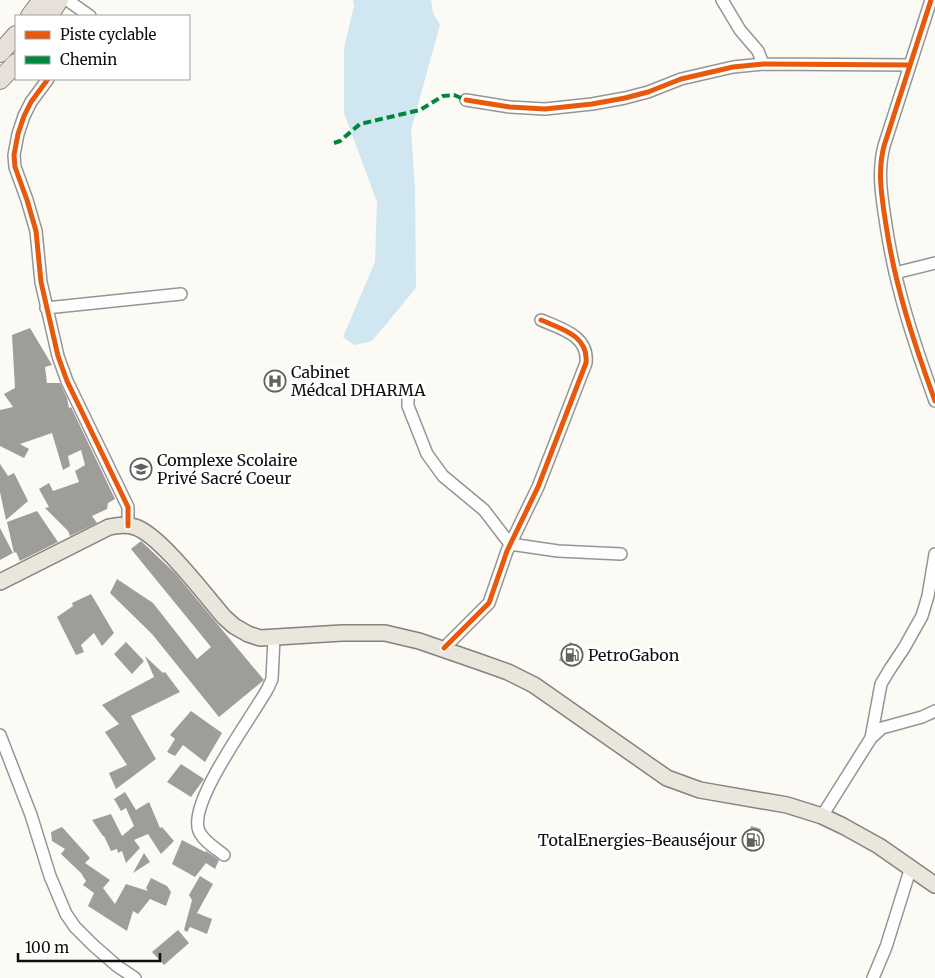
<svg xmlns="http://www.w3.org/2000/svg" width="935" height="978" viewBox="0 0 935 978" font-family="Merriweather,serif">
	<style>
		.water { fill: #d0e6f1 }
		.building { fill: #9f9d9a }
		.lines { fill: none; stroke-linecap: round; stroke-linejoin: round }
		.minor-casing { stroke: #959593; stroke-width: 14 }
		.major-casing { stroke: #838280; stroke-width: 18 }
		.highway-casing { stroke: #838280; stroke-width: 20 }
		.minor { stroke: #fefefe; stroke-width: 11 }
		.major { stroke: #eae6dc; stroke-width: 15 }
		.highway { stroke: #e7e0d8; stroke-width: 18 }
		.quiet { stroke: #00873e; stroke-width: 4; stroke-dasharray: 8 4; stroke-linecap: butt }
		.cycleway-casing { stroke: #fff; stroke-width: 8 }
		.cycleway { stroke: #e8590c; stroke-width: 5 }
		.labels { text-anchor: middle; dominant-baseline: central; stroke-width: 5; stroke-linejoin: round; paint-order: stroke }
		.poi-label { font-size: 16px; fill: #0f0f0f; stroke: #fff; text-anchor: start }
	</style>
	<rect width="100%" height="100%" fill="#fbfaf5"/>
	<path class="water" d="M 353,0 L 431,0 L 433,13 L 440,25 L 411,130 L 415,188 L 416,288 L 372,341 L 354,345 L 343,337 L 375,262 L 377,202 L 344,113 L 344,48 L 354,6 Z"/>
	<path class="building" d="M 30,328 L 52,365 L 45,367 L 47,383 L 60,383 L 67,398 L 69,408 L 71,407 L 115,499 L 108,503 L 107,509 L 92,516 L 97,523 L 70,536 L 68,531 L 45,508 L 49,507 L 39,489 L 49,483 L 53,491 L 79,482 L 75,471 L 85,465 L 81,450 L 68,456 L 70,466 L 63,470 L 52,433 L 20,444 L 29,449 L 24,458 L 0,446 L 0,410 L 13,407 L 4,394 L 15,388 L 12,335 Z
		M 0,464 L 8,476 L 14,473 L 28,501 L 6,520 L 0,492 Z
		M 37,511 L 58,542 L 20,561 L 16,552 L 14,553 L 7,522 Z
		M 0,528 L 13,553 L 0,560 Z
		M 141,541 L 175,573 L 264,680 L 219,717 L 152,634 L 110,593 L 117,579 L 153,603 L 197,659 L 211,647 L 131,549 Z
		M 91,594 L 114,633 L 102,646 L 94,633 L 81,645 L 84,652 L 76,655 L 57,617 L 73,606 L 72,603 Z
		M 126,642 L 144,661 L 132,674 L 114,654 Z
		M 570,642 L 582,649 L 571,667 L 559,660 Z
		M 145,656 L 163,673 L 165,672 L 180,692 L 131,716 L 156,759 L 116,789 L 109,773 L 127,765 L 105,732 L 119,724 L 102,705 L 154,677 Z
		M 191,711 L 222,733 L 205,762 L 183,745 L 175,756 L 167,752 L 175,739 L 170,735 Z
		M 181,764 L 204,779 L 191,797 L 167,782 Z
		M 125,792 L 136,810 L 149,802 L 160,828 L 162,827 L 174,841 L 161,854 L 148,834 L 134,840 L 140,848 L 126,863 L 122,851 L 118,853 L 117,849 L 111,851 L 104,836 L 103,836 L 92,820 L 111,814 L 122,836 L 134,826 L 126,808 L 121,811 L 114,799 Z
		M 751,826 L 761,829 L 755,850 L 745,847 Z
		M 62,827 L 90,858 L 85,863 L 110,880 L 103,888 L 115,904 L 126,884 L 148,891 L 146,888 L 151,878 L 167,886 L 171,892 L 166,906 L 150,899 L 138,914 L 133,911 L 127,931 L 88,906 L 94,893 L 83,885 L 86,881 L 81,873 L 61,854 L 65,849 L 52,841 L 51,832 Z
		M 182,840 L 205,852 L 206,851 L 219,860 L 215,869 L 206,863 L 195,877 L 172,864 Z
		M 144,853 L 150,862 L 133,873 Z
		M 200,876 L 213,884 L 197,913 L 212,919 L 207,934 L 190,927 L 187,932 L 184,930 L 192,900 L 189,895 Z
		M 178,930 L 189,943 L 164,965 L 152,952 Z"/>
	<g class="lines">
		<g class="minor-casing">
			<path id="minor" d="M 67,0 L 90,16
				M 722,0 L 740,30 L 758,51 L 763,64
				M 931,0 L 884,146 C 877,173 882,198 886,225 C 895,286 914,343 935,401
				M 48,79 L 31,102 L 24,116 L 18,134 L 14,155 L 15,167 L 27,200 L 36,231 L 41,282 L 58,356 L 67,381 L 128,507 L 128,526
				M 466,100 L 510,107 L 545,109 L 592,104 L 625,98 L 648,92 L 681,79 L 733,67 L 763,64 L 909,65
				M 895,273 L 935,263
				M 46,308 L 181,294
				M 408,394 L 408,406 L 427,454 L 443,476 L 484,510 L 510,544 L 558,551 L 621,554
				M 444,648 L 489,603 L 507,551 L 538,487 L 586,363 C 589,336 562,329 541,320
				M 0,735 L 31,815 L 50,876 L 66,914 L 75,927 L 93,945 L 117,966 L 135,978
				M 871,738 L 882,728 L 922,717 L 935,711
				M 822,816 L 871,738 L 881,684 L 890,669 L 904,648 L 922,616 L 928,596 L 935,554
				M 224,855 C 217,849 203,841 199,831 C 187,803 253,716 268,688 L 272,679 L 274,638
				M 873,978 L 886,947 L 911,867"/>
		</g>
		<g class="major-casing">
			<path id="major" d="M 0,582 L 109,527 C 118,525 127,524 135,527 C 159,534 206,596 224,617 L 234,626 L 248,634 L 260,638 L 342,633 L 385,633 L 419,641 L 477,661 L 508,672 L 534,685 L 667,778 L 700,790 L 787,805 L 822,816 L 843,826 L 879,846 L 935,885"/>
		</g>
		<g class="highway-casing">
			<path id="highway" d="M 30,16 L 42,0
				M 49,16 L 59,0
				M 0,53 L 16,35
				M 0,80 L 16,63"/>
		</g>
		<use href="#minor" class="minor"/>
		<use href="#major" class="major"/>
		<use href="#highway" class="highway"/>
		<path class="quiet" d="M 334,143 L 340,141 L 360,124 L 420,110 L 443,96 L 454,95 L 466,100"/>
		<g class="cycleway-casing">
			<path id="cycleway" d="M 931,0 L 884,146 C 877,173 882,198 886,225 C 895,286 914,343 935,401
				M 48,79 L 31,102 L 24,116 L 18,134 L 14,155 L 15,167 L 27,200 L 36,231 L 41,282 L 58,356 L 67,381 L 128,507 L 128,526
				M 466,100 L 510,107 L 545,109 L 592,104 L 625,98 L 648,92 L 681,79 L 733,67 L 763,64 L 909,65
				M 444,648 L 489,603 L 507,551 L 538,487 L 586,363 C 589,336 562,329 541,320"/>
		</g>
		<use href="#cycleway" class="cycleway"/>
	</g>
	<defs>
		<g id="hospital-ring" transform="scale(1.125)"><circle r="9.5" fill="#fff" stroke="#626160" stroke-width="1.5"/><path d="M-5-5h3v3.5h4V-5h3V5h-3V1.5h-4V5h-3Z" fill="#626160"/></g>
		<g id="school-ring" transform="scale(1.125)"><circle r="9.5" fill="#fff" stroke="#626160" stroke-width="1.5"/><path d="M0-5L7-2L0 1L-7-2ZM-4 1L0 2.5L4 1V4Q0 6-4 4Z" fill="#626160"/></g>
		<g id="fuel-ring" transform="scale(1.125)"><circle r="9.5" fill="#fff" stroke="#626160" stroke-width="1.5"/><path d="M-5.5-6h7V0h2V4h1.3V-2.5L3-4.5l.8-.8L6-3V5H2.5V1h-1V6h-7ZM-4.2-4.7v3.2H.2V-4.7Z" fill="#626160"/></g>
	</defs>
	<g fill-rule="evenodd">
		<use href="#hospital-ring" x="275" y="381"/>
		<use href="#school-ring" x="141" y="469"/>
		<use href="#fuel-ring" x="572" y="655"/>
		<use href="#fuel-ring" x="753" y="840"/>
	</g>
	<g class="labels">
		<g class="poi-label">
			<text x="291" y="372">Cabinet<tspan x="291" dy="18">Médcal DHARMA</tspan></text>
			<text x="157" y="460">Complexe Scolaire<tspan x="157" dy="18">Privé Sacré Coeur</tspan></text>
			<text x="588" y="655">PetroGabon</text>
			<text x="737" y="840" text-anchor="end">TotalEnergies-Beauséjour</text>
		</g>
	</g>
	<rect x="15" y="15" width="175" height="65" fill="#ffffff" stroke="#9f9f9f"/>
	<rect x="25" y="31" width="25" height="8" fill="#e8590c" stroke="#9f9f9f"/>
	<text x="60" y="40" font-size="15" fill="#0f0f0f">Piste cyclable</text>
	<rect x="25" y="56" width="25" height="8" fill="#00873e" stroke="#9f9f9f"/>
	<text x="60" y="65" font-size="15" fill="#0f0f0f">Chemin</text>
	<path d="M18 953v8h142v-8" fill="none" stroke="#0f0f0f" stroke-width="2.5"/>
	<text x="25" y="953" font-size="15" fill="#0f0f0f" stroke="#ffffff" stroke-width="4" paint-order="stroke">100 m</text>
</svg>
